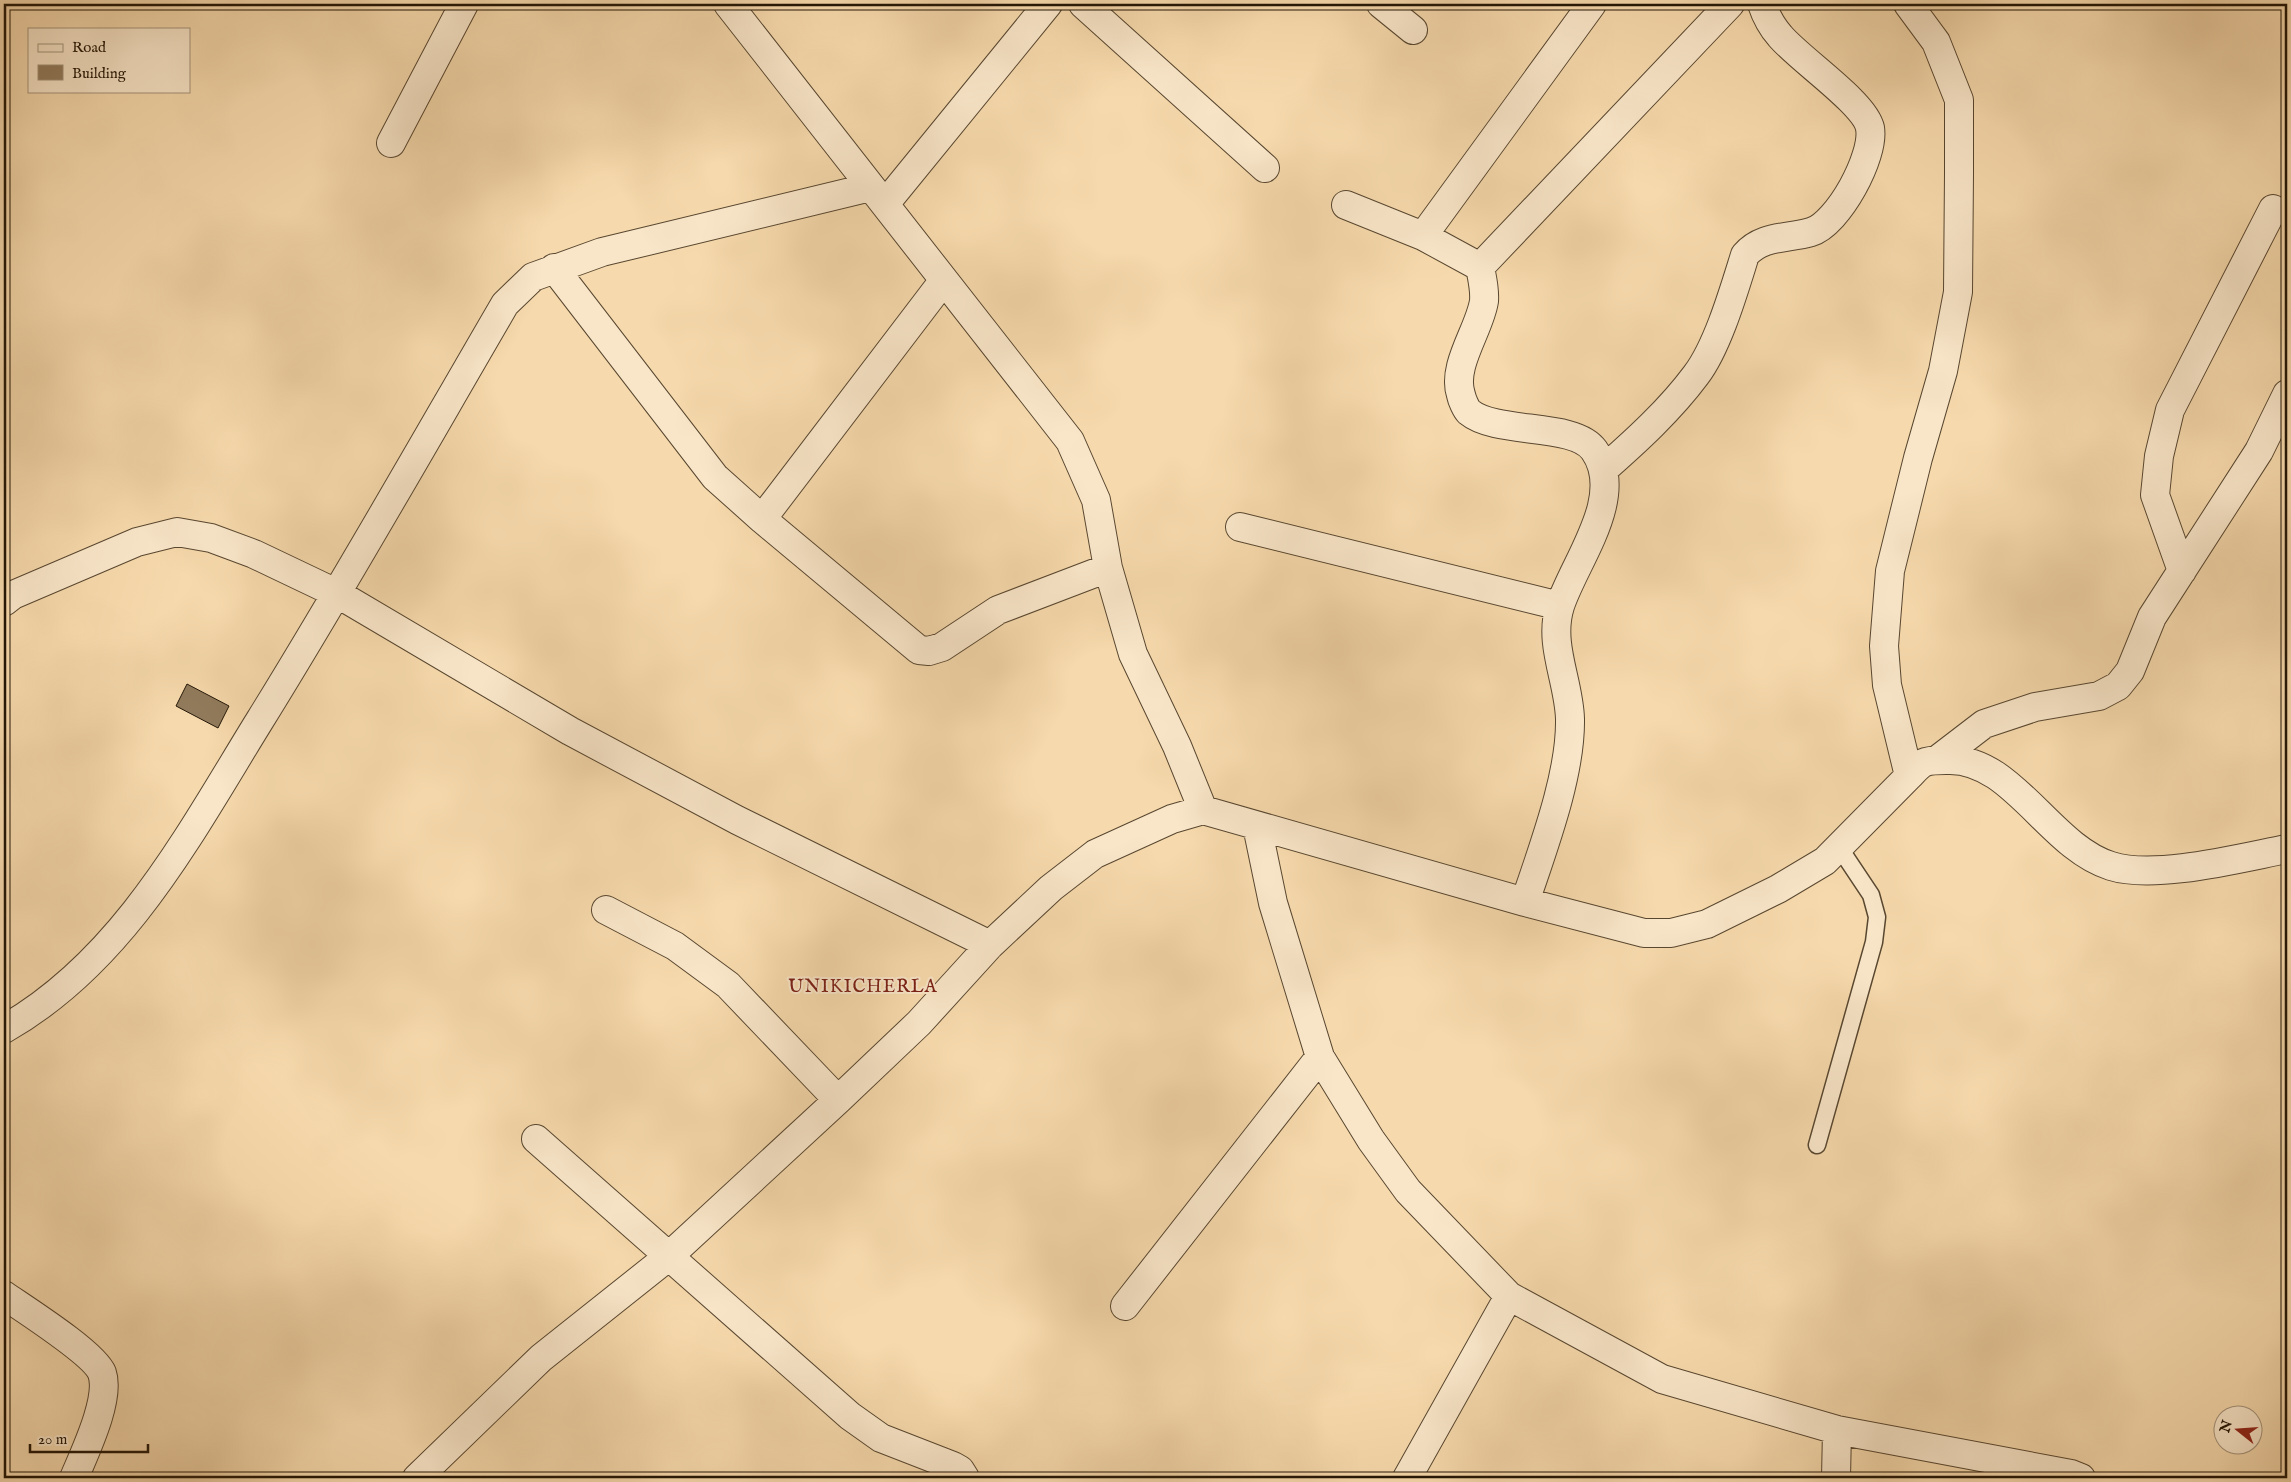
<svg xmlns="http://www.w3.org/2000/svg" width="2291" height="1482" viewBox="0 0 2291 1482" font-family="'IM FELL English',serif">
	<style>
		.building { fill: #917b5c; stroke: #231606 }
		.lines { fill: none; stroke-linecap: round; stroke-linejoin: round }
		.lane-casing { stroke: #584730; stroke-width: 19 }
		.street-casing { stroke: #584730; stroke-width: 30 }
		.lane { stroke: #f9e6c9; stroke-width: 16 }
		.street { stroke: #f9e6c9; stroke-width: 28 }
		.labels { text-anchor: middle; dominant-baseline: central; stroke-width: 4; stroke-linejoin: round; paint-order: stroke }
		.quarter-label { font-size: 18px; letter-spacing: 1px; fill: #7a1f14; stroke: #f9e6c9 }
	</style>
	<rect width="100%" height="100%" fill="#f6d9ac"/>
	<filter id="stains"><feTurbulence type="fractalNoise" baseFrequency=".004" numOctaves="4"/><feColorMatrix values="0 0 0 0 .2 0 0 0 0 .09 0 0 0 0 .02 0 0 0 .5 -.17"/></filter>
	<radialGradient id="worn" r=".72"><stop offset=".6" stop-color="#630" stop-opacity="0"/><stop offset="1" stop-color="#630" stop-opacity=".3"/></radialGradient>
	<path class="building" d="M 187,684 L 229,706 L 218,728 L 176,706 Z"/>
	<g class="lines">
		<g class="lane-casing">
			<path id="lane" d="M 1817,1145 L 1874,942 L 1877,917 L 1871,895 L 1839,847"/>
		</g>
		<g class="street-casing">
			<path id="street" d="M 728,4 L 1070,441 L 1096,500 L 1108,568 L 1133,654 L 1177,746 L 1203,810 L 1525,902 L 1644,933 L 1671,933 L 1707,924 L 1778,889 L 1825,861 L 1909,776 C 1913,772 1918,766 1923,763 C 1929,760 1939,760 1946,760 C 2012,756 2049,847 2111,866 C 2155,880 2240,858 2287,849
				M 1083,4 L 1265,168
				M 1381,4 L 1413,30
				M 1908,4 L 1936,42 L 1959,100 L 1959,173 L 1958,292 L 1943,371 L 1918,458 L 1890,571 L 1884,646 L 1887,685 L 1909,776
				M 391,143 L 464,4
				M 885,204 L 1048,4
				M 1346,205 L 1423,236 L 1480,267 C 1482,278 1485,289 1484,301 C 1480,329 1451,366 1461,395 C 1462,400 1466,409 1469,412 C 1497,435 1574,422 1594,450 C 1627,497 1574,562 1560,606 C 1548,644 1569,681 1570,719 C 1571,775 1543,848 1525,902
				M 1423,236 L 1592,4
				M 1480,267 L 1730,4
				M 554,268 L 715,477 L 762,519 L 919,650 L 929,651 L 942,647 L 998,610 L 1108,568
				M 1603,470 C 1636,441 1670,410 1696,375 C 1718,346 1734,290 1745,255 C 1762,235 1787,239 1811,232 C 1838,224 1875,156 1870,128 C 1865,103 1799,59 1780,36 C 1772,27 1766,16 1762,4
				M 762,519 L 944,280
				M 1240,527 L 1560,606
				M 2182,571 L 2155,495 L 2159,456 L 2170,410 L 2273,209
				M 4,602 L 13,595 L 137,542 L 177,532 L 211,538 L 254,554 L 338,594 L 570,731 L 737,820 L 990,945
				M 1937,760 L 1984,724 L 2035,707 L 2099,696 L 2118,686 L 2130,671 L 2152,617 L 2259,451 L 2287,394
				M 1257,826 L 1273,903 L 1320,1057 L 1371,1140 L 1408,1191 L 1509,1296 L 1662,1379 L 1837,1430 L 2071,1474 L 2081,1478
				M 606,910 L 675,946 L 728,985 L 838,1100
				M 4,1029 C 124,961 190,833 260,720 C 345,583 424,443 505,304 L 533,277 L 602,252 L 871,187
				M 536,1139 L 850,1416 L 881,1438 L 953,1466 L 960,1470 L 965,1478
				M 4,1295 C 24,1309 94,1353 102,1373 C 111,1399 84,1454 74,1478
				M 1125,1306 L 1320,1057
				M 417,1478 L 541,1358 L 668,1257 L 838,1100 L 919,1023 L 990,945 L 1051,888 L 1095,854 L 1172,819 L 1203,810
				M 1407,1478 L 1509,1296
				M 1836,1478 L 1837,1430"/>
		</g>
		<use href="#lane" class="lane"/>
		<use href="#street" class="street"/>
	</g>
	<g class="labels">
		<g class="quarter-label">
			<text x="863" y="987">UNIKICHERLA</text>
		</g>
	</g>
	<rect width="2291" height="1482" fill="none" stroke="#f6d9ac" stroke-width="20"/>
	<rect x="5" y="5" width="2281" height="1472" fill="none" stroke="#231606" stroke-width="2.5"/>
	<rect x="10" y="10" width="2271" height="1462" fill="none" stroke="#231606"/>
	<rect x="28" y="28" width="162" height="65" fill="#f9e6c9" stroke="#a3937b"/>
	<rect x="38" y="44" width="25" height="8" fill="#f9e6c9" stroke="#a3937b"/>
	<text x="72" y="52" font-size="15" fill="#231606">Road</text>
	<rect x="38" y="65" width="25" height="15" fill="#917b5c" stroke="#a3937b"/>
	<text x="72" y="78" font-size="15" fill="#231606">Building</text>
	<g transform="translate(2238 1430) rotate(287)"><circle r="24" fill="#f9e6c9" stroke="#a3937b"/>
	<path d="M0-4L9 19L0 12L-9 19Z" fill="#8f2418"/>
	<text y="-8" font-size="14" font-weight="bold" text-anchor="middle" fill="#231606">N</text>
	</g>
	<path d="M30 1444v8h118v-8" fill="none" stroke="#231606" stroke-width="2.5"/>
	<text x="38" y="1444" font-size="15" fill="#231606" stroke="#f9e6c9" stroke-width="4" paint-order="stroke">20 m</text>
	<rect width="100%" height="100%" filter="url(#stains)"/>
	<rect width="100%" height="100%" fill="url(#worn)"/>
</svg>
